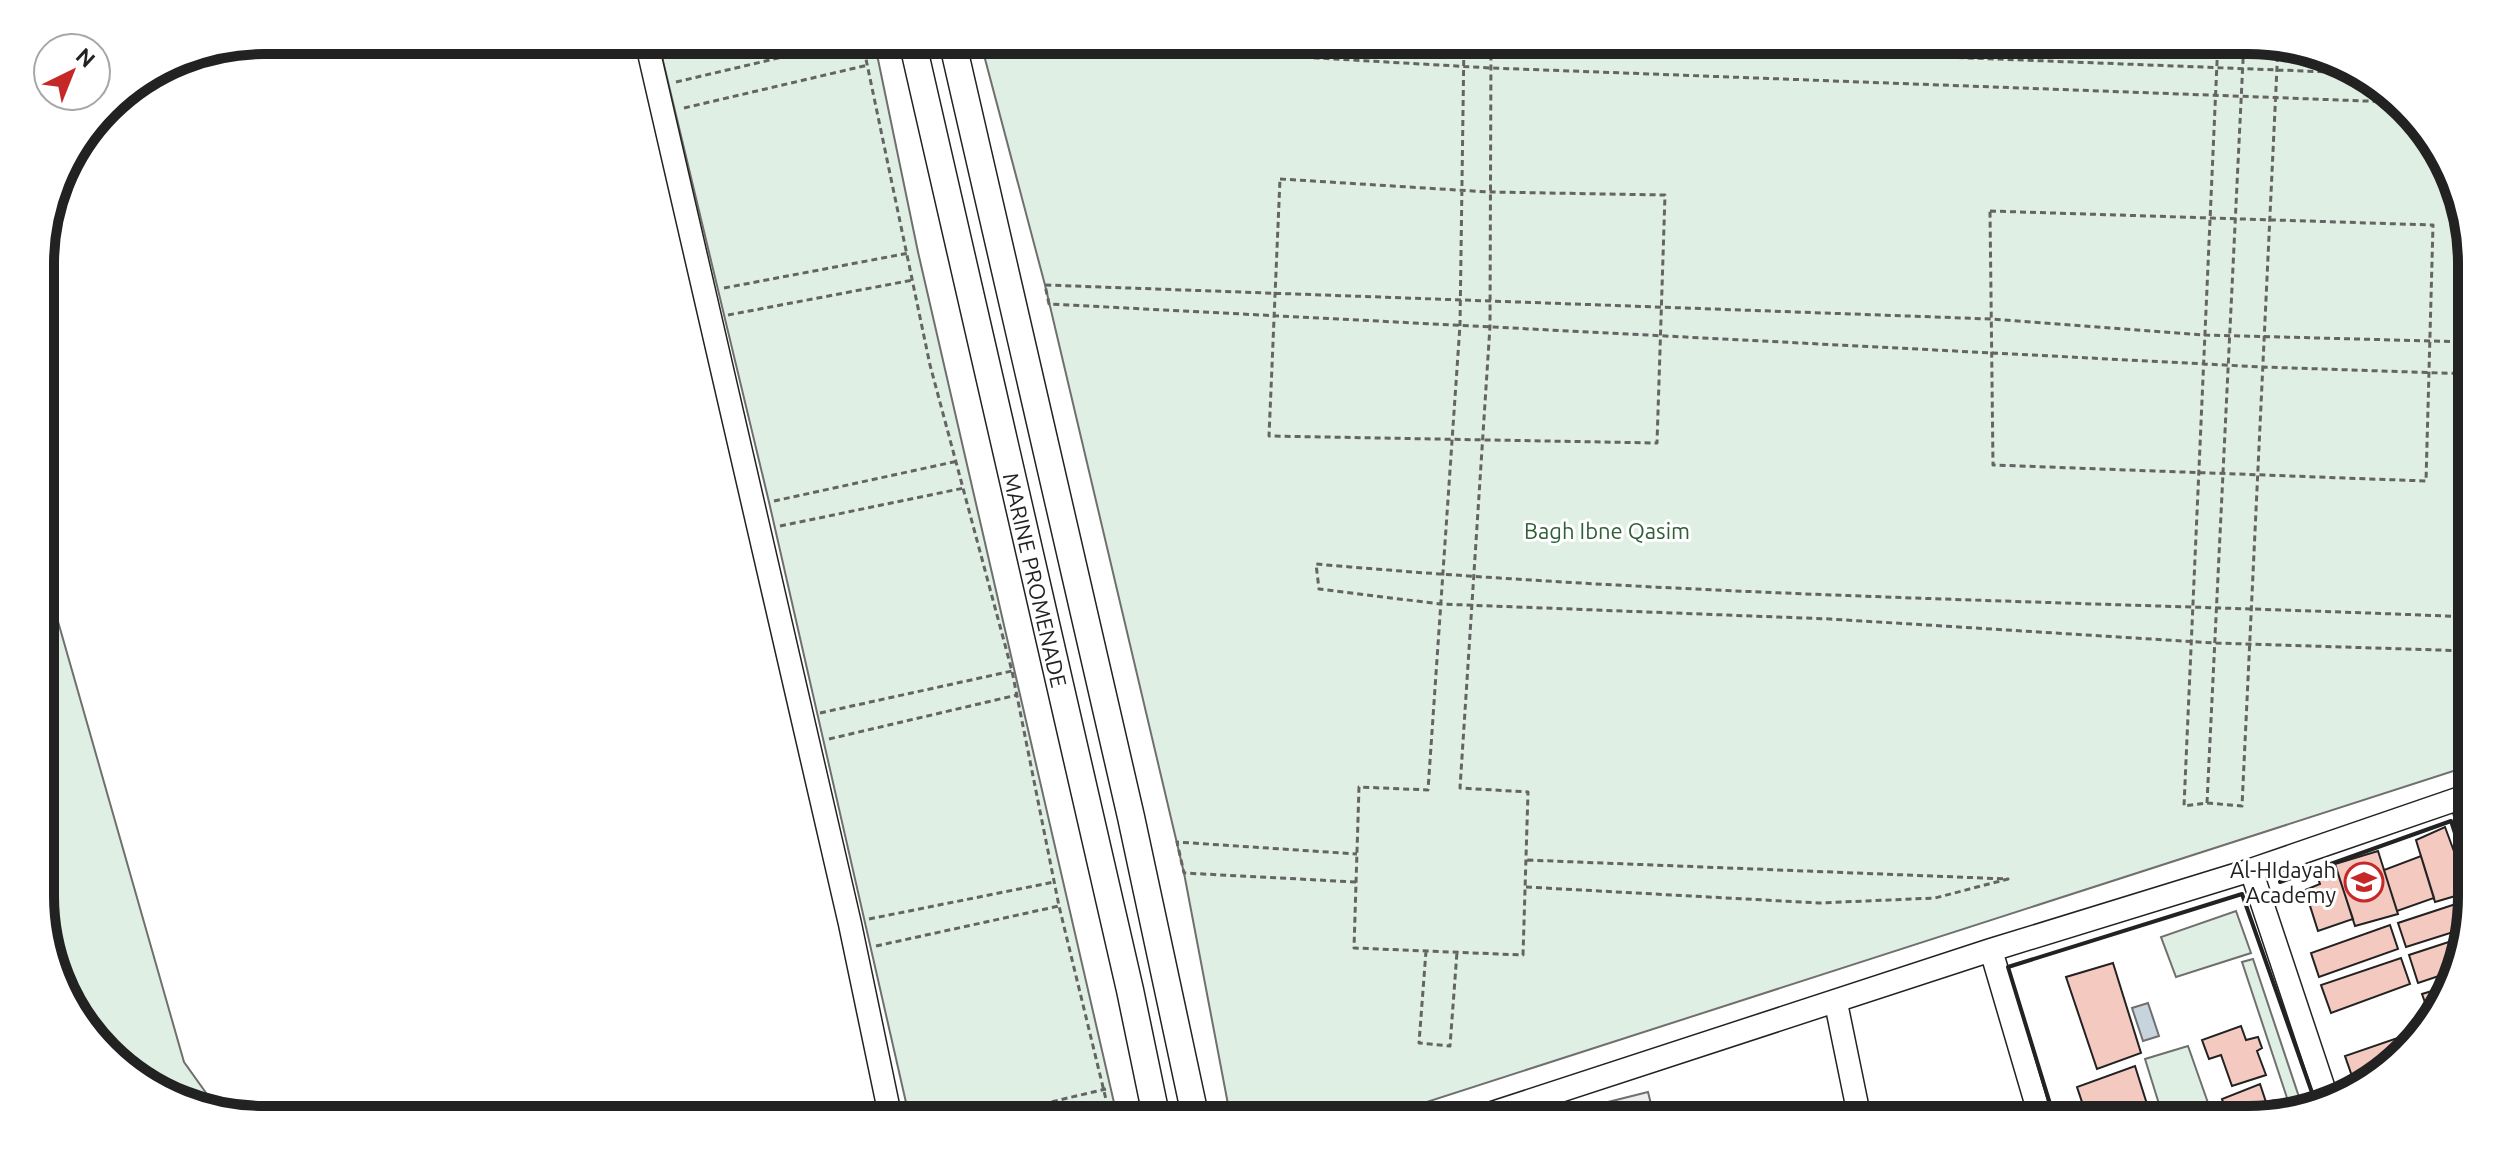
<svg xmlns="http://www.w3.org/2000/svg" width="2512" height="1160" viewBox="0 0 2512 1160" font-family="Ubuntu,sans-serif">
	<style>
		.green { fill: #e0efe3; stroke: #6f6f6f; stroke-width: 2 }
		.parking { fill: #ededed; stroke: #6f6f6f; stroke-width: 2 }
		.water { fill: #c7d3dd; stroke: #6f6f6f; stroke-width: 2 }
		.building { fill: #f3c9c0; stroke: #222; stroke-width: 2 }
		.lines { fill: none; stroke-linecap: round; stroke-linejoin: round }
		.minor-casing { stroke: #222; stroke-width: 25 }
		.major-casing { stroke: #222; stroke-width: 29 }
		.path { stroke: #646464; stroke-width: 3; stroke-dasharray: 6 4; stroke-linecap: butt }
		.minor { stroke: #fff; stroke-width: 22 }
		.major { stroke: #fff; stroke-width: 26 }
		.wall { stroke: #222; stroke-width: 4 }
		.labels { text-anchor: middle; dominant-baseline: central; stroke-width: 6; stroke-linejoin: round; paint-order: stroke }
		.park-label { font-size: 22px; fill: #2f5e38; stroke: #fff }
		.street-label { font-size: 22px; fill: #222; stroke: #fff }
		.poi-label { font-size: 22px; fill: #222; stroke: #fff; text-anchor: end }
		.rim { fill: none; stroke: #222; stroke-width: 10 }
	</style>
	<rect width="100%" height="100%" fill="#fff"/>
	<path class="green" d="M 658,40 L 874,40 L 918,252 L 1118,1120 L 910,1120 L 769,502 Z
		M 980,40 L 2248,40 L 2334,57 L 2426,128 L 2470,236 L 2472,765 L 1371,1120 L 1231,1120 L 1184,873 L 1045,285 Z
		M 41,562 L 184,1062 L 219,1111 L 178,1103 L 86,1032 L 42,925 Z
		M 2236,911 L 2251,953 L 2176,977 L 2161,937 Z
		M 2253,959 L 2302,1106 L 2291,1110 L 2242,962 Z
		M 2188,1046 L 2214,1120 L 2164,1120 L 2145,1059 Z"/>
	<path class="parking" d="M 1648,1092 L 1655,1120 L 1553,1120 L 1552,1116 Z"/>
	<path class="water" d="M 2148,1003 L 2159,1036 L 2143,1041 L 2132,1008 Z"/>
	<path class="building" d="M 2445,827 L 2469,892 L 2435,902 L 2416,840 Z
		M 2378,851 L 2398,914 L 2355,926 L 2335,864 Z
		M 2421,856 L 2434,898 L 2397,911 L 2384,870 Z
		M 2337,871 L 2353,919 L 2318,931 L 2305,890 L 2320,884 L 2318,878 Z
		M 2471,899 L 2466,928 L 2406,947 L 2398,923 Z
		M 2390,925 L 2398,949 L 2319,977 L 2311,953 Z
		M 2464,937 L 2457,970 L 2418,983 L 2409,955 Z
		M 2401,958 L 2410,984 L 2331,1013 L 2321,985 Z
		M 2113,963 L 2141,1053 L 2097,1069 L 2066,977 Z
		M 2452,985 L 2429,1014 L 2422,994 Z
		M 2241,1026 L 2246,1040 L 2258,1037 L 2262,1048 L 2257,1051 L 2266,1075 L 2232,1086 L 2221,1055 L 2209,1059 L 2202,1040 Z
		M 2412,1033 L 2383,1070 L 2353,1079 L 2345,1056 Z
		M 2135,1066 L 2152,1120 L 2088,1120 L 2077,1087 Z
		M 2260,1084 L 2266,1102 L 2277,1100 L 2280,1108 L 2274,1110 L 2276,1115 L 2262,1120 L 2229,1120 L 2222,1099 Z"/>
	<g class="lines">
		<g class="minor-casing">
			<path id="minor" d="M 646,40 L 850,924 L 891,1120
				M 2460,798 L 2472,833
				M 2251,870 L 2327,1098
				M 1991,950 L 2041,1120
				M 1836,1003 L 1860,1120
				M 1471,1120 L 1991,950 L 2251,870 L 2472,794"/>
		</g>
		<g class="major-casing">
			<g id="major">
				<path id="s1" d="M 912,40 L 1130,990 L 1157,1120"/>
				<path d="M 952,40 L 1131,817 L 1196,1120"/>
			</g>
		</g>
		<path class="path" d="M 862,40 L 930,365 L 1012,671 L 1059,906 L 1111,1120
			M 1004,40 L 1491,68 L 2392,102
			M 1464,40 L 1460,325 L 1428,790 L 1359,787 L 1354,948 L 1523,955 L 1528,792 L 1460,788 L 1490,326 L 1491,40
			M 1508,40 L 2355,73
			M 2218,40 L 2184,806 L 2207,803 L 2242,806 L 2278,46
			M 676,82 L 855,40
			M 684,108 L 868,65
			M 1280,179 L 1489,192 L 1665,195 L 1657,443 L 1269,436 Z
			M 1990,211 L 2433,225 L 2426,481 L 1993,465 Z
			M 724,288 L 909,253
			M 728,315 L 913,280
			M 2470,342 L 2205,335 L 1991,319 L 1045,285 L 1049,304 L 2263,367 L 2471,374
			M 774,501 L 958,461
			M 780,526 L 964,488
			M 2471,617 C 2086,601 1700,598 1316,564 L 1319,589 L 1440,604 L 1830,619 L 2215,643 L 2471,651
			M 820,713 L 1012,671
			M 829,739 L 1017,695
			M 2207,803 L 2244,40
			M 1356,882 L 1184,873 L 1177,842 L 1357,854
			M 1526,887 L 1819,903 L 1935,898 L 2008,879 L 1526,860
			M 869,919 L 1054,882
			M 876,946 L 1059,906
			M 1426,951 L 1419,1043 L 1450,1046 L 1457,952
			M 974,1120 L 1106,1089"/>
		<use href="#minor" class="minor"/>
		<use href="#major" class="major"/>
		<path class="wall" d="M 2280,882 L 2451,821 L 2472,886
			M 2055,1120 L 2008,967 L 2242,894 L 2315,1101"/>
	</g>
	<defs>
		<g id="school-ring" transform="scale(2)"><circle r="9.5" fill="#fff" stroke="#c62828" stroke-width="1.5"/><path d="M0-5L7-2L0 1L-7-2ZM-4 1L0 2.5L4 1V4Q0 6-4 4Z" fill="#c62828"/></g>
	</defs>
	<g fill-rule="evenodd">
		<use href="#school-ring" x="2364" y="882"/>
	</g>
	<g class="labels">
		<g class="park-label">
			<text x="1607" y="530">Bagh Ibne Qasim</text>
		</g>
		<g class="street-label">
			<text stroke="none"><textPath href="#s1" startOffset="554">MARINE PROMENADE</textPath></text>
		</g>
		<g class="poi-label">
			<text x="2336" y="869">Al-HIdayah<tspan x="2336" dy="25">Academy</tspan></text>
		</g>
	</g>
	<path d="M0 0H2512V1160H0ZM264 54H2248A210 210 0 0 1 2458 264V896A210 210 0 0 1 2248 1106H264A210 210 0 0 1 54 896V264A210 210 0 0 1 264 54Z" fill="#fff" fill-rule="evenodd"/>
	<path class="rim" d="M264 54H2248A210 210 0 0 1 2458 264V896A210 210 0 0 1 2248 1106H264A210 210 0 0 1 54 896V264A210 210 0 0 1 264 54Z"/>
	<g transform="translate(72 72) rotate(43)"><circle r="38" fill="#ffffff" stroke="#a7a7a7" stroke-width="2"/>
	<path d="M0-6L14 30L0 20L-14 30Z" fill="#c62828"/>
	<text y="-12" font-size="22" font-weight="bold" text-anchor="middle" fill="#222222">N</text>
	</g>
</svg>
